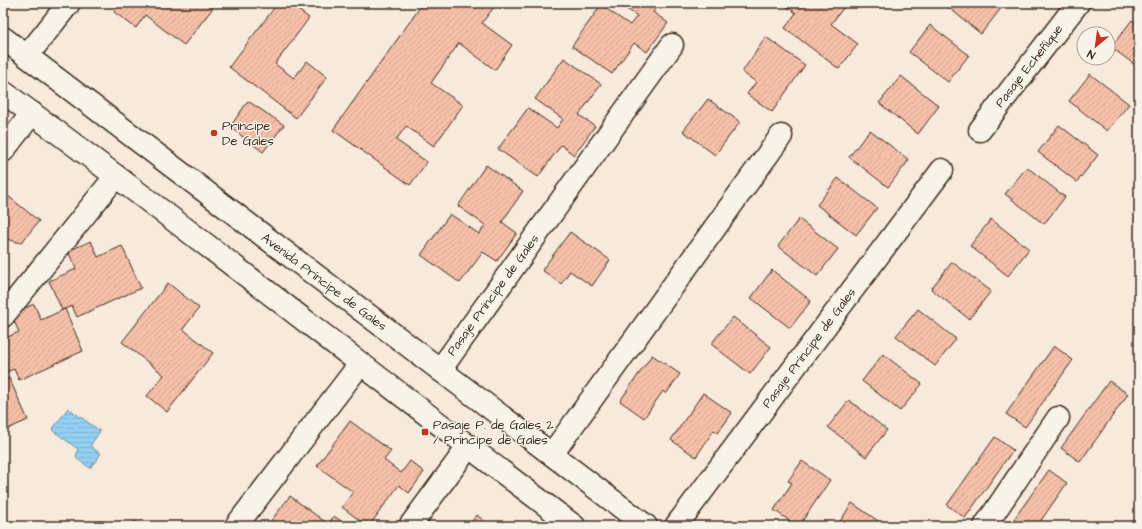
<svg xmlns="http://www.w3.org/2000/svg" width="1142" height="529" viewBox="0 0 1142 529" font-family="'Architects Daughter',sans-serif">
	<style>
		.water { fill: url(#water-rules); stroke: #708e9e }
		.building { fill: url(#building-hatch); stroke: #3b2a1e }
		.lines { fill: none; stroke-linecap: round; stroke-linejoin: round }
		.minor-casing { stroke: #3b2a1e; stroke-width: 25 }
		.major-casing { stroke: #3b2a1e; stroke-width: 25 }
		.minor { stroke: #f7f3e8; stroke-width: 22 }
		.major { stroke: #f7f3e8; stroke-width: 22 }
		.poi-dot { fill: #c8321e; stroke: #f7f3e8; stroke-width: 1.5 }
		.labels { text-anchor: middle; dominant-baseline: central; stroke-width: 3; stroke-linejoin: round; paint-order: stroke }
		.street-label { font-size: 13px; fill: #3b2a1e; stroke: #f7f3e8 }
		.poi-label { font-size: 13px; fill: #3b2a1e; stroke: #f7f3e8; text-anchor: start }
	</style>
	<defs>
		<pattern id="water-rules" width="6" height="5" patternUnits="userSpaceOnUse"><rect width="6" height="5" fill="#93d0f3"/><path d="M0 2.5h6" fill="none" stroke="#80b3d0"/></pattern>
		<pattern id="building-hatch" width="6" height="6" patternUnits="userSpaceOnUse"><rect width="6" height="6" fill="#f6c0a9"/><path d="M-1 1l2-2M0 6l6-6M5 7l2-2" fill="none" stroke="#d4a591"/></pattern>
	</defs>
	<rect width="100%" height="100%" fill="#f7e9db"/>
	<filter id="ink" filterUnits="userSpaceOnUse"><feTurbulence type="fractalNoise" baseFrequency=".025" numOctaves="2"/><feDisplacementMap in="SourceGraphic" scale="8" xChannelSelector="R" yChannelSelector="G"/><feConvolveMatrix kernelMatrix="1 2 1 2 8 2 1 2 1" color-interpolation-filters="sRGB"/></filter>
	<g filter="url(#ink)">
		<path class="water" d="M 68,408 L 100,431 L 90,446 L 101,454 L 90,468 L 76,458 L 78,449 L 52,430 Z"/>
		<path class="building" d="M 121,3 L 207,3 L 213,8 L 184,45 L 145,15 L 136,28 L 114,12 Z
			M 278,3 L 289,3 L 309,18 L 275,64 L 294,78 L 307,61 L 327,77 L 296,118 L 229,67 Z
			M 423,3 L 497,3 L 482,23 L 512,45 L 495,70 L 459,43 L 431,83 L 463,105 L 434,146 L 406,126 L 396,140 L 427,162 L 410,185 L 333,130 Z
			M 618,3 L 659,3 L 653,12 L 668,23 L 647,52 L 634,43 L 612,74 L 572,46 L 601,5 L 630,25 L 637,16 Z
			M 782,3 L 847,3 L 831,24 L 858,44 L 839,69 L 785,28 L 796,13 Z
			M 943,3 L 998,3 L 1002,7 L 981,34 Z
			M 1132,20 L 1139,25 L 1139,68 L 1111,47 Z
			M 930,25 L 969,55 L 948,82 L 909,52 Z
			M 766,37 L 805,65 L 772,112 L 747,94 L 756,82 L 742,72 Z
			M 564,58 L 601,84 L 579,115 L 595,126 L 574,155 L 561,145 L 538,177 L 498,149 L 528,108 L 557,128 L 563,119 L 535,99 Z
			M 1090,74 L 1129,104 L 1107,131 L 1069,101 Z
			M 901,76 L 939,106 L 918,134 L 879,103 Z
			M 708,99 L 740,122 L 715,155 L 683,131 Z
			M 248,101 L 284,125 L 263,152 L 230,127 Z
			M 1059,125 L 1098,155 L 1077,182 L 1038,152 Z
			M 870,130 L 909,160 L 888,187 L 849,157 Z
			M 486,165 L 523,191 L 502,222 L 517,233 L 497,261 L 483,252 L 460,283 L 421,255 L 450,214 L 479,234 L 485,225 L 458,206 Z
			M 1027,167 L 1065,197 L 1044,224 L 1005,194 Z
			M 838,178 L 877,208 L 856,235 L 817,205 Z
			M 3,192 L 39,221 L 21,243 L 3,238 Z
			M 799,219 L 838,249 L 817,276 L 778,246 Z
			M 991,219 L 1029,249 L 1008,276 L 970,246 Z
			M 570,232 L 610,260 L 592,286 L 570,271 L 561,284 L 542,270 Z
			M 91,241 L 98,257 L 122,246 L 141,288 L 77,317 L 72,306 L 62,310 L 49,281 L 76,269 L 68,251 Z
			M 952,262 L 991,291 L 969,319 L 931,289 Z
			M 772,270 L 811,301 L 790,328 L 751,298 Z
			M 168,283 L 199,308 L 183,329 L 213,353 L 167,412 L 147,396 L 164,375 L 122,342 Z
			M 34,304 L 41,320 L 65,309 L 83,351 L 19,380 L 14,369 L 4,373 L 3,370 L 3,339 L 19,332 L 11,314 Z
			M 918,309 L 956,339 L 935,366 L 896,336 Z
			M 733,317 L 771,347 L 750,374 L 711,344 Z
			M 1054,346 L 1073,360 L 1025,427 L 1006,414 Z
			M 883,354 L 922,384 L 900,411 L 862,381 Z
			M 652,355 L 680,374 L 666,394 L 663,391 L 644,418 L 620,401 Z
			M 9,378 L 28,420 L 3,431 L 3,381 Z
			M 1109,381 L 1128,394 L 1080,462 L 1061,448 Z
			M 703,393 L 732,413 L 718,433 L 714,430 L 696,457 L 671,440 Z
			M 849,400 L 887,430 L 866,457 L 828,427 Z
			M 350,421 L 391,451 L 384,460 L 401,473 L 410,461 L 424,472 L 409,493 L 399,485 L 369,526 L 367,526 L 342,507 L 353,492 L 317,466 Z
			M 995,437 L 1013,450 L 965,518 L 947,505 Z
			M 802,461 L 830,480 L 799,526 L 797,526 L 774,510 L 792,483 L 788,481 Z
			M 1049,470 L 1067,483 L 1037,526 L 1009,526 Z
			M 290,496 L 328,524 L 334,516 L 348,526 L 267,526 Z
			M 852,503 L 884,525 L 883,526 L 837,526 Z
			M 477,515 L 490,526 L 468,526 Z
			M 135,521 L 141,526 L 131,526 Z"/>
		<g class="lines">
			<g class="minor-casing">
				<path id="minor" d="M 27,56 L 69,3
					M 980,130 L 1078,3
					M 3,151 L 32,113
					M 3,316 L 116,176
					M 440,370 L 672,45
					M 552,454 L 781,136
					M 236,526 L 360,364
					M 410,526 L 469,446
					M 676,526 L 942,170
					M 985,526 L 1058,418"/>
			</g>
			<g class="major-casing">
				<path id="major" d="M 3,38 L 646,526
					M 3,92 C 196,233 382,383 574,526"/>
			</g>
			<use href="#minor" class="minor"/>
			<use href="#major" class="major"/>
		</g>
	</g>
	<g class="poi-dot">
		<circle cx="214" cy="133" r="4"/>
		<rect x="421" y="428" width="8" height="8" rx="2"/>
	</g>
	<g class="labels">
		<g class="street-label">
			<text transform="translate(1029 66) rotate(-52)">Pasaje Echeñique</text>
			<text transform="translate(324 282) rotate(37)">Avenida Príncipe de Gales</text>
			<text transform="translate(493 295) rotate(-54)">Pasaje Príncipe de Gales</text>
			<text transform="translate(809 348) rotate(-53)">Pasaje Príncipe de Gales</text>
		</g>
		<g class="poi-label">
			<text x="222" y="126">Principe<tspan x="222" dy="15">De Gales</tspan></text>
			<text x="433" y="425">Pasaje P. de Gales 2<tspan x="433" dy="15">/ Príncipe de Gales</tspan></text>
		</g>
	</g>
	<rect width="1142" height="529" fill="none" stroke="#f7f3e8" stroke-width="16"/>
	<rect x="8" y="8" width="1126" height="513" fill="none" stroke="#3b2a1e" stroke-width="1.5" filter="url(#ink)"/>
	<g transform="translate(1096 46) rotate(209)"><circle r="19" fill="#f7f3e8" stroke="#aca397"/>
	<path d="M0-3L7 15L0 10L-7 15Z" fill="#c8321e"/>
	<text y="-6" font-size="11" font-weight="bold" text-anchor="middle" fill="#3b2a1e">N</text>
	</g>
</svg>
